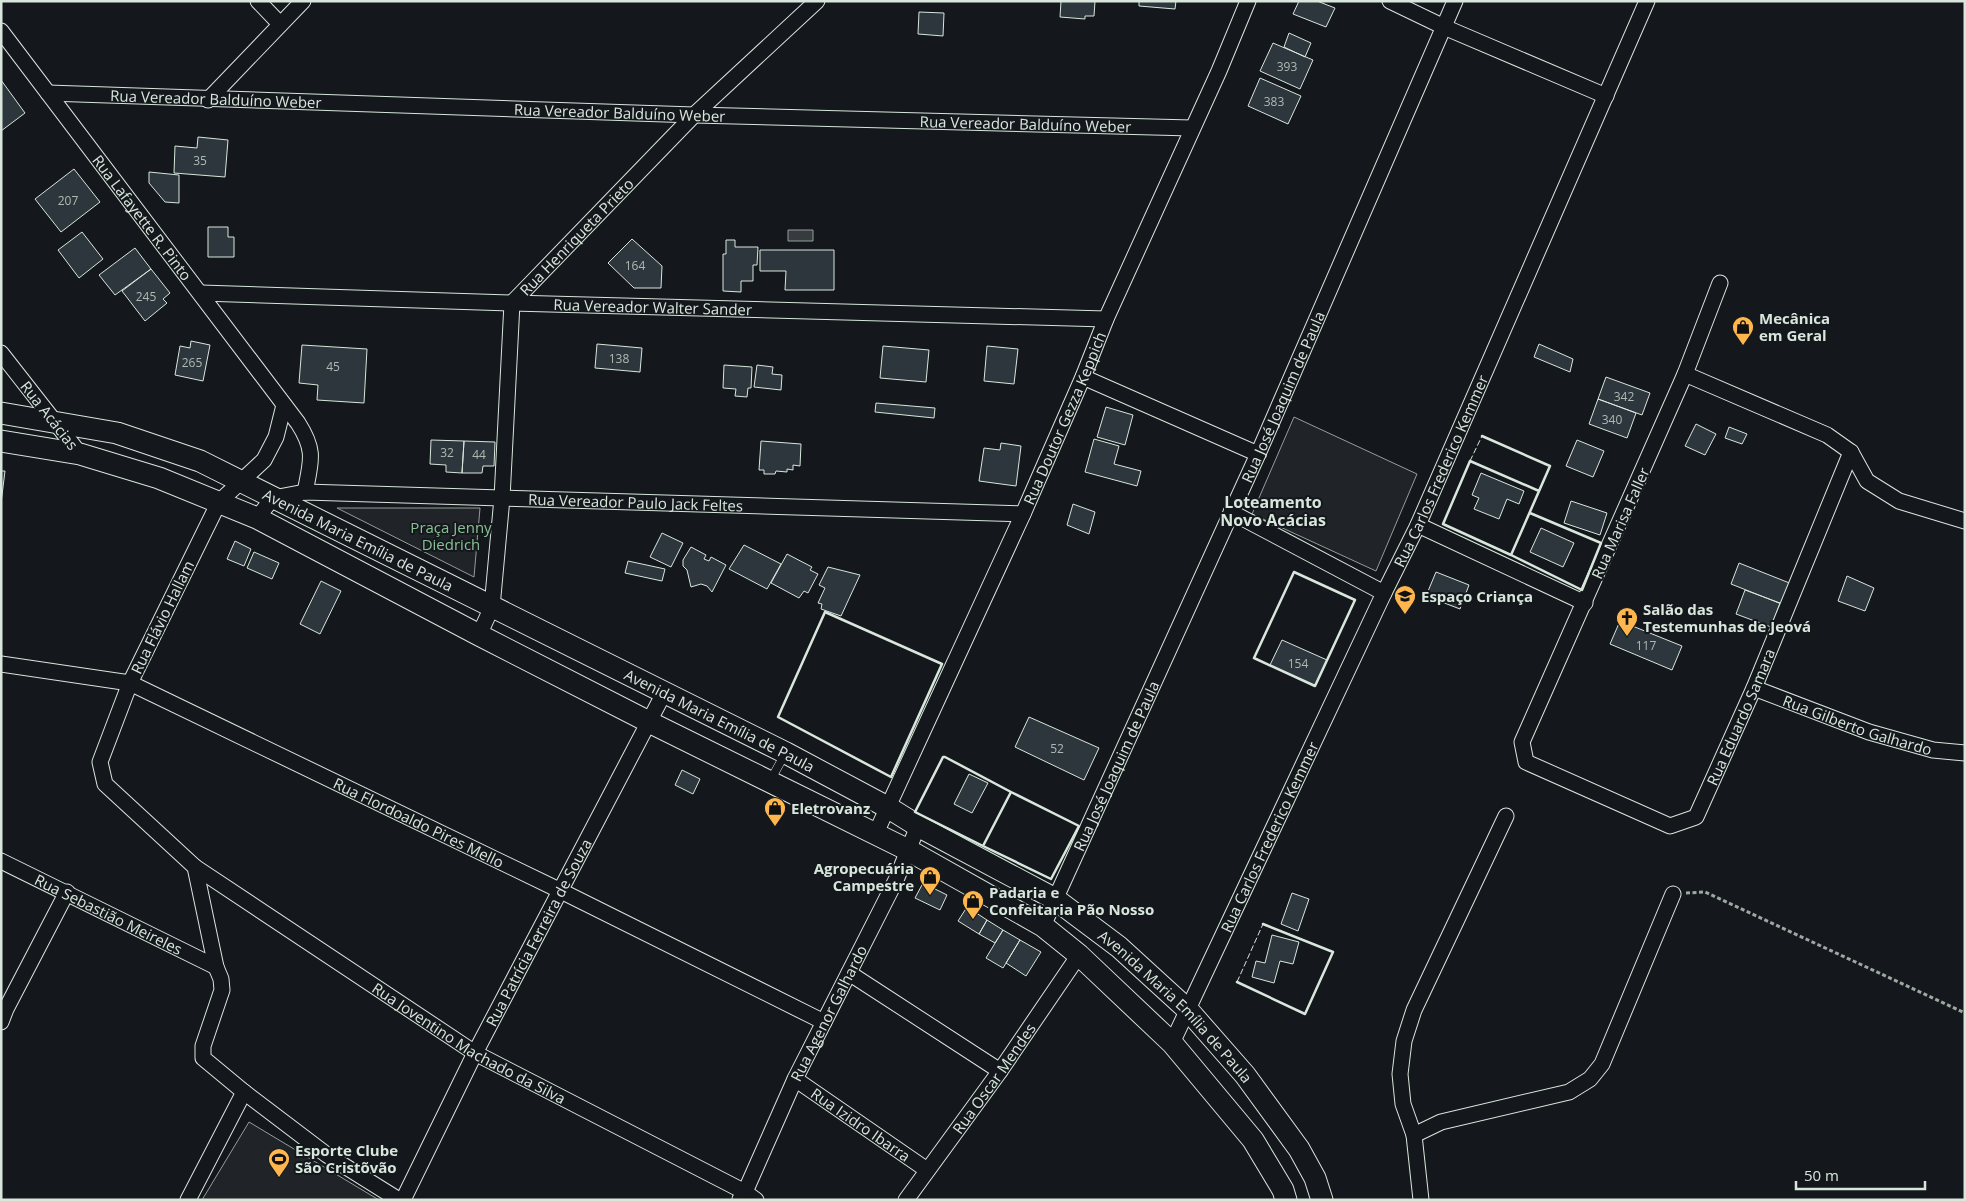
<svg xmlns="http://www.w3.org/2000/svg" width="1966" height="1201" viewBox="0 0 1966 1201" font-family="'Open Sans',sans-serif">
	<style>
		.green { fill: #202428; stroke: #939e99 }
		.water { fill: #363b3e; stroke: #939e99 }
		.building { fill: #2c363c; stroke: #d8e6dc }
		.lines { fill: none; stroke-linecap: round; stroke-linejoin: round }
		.lane-casing { stroke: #d8e6dc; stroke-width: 9 }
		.street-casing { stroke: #d8e6dc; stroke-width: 17 }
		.secondary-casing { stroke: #d8e6dc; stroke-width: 23 }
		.path { stroke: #9da8a2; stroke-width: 3; stroke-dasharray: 4 2.5; stroke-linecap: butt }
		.lane { stroke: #14181c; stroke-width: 8 }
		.street { stroke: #14181c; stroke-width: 15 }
		.secondary { stroke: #14181c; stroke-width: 21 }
		.fence { stroke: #d8e6dc; stroke-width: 1; stroke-dasharray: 6 2.5; stroke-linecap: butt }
		.wall { stroke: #d8e6dc; stroke-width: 2.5 }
		.labels { text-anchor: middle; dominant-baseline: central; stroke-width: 4; stroke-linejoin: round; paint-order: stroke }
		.number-label { font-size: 12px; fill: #adbab4 }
		.street-label { font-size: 15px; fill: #d8e6dc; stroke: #14181c }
		.poi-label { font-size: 15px; font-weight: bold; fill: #d8e6dc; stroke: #14181c; text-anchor: start }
		.park-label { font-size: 15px; fill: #8ac095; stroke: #14181c }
		.neighbourhood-label { font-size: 16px; font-weight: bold; fill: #d8e6dc; stroke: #14181c }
	</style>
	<rect width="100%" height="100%" fill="#14181c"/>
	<path class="green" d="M 1294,417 L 1417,474 L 1376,571 L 1252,514 Z
		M 337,508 L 480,508 L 474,577 Z
		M 249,1122 L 379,1200 L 202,1200 Z"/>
	<path class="water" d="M 788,230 L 813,230 L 813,241 L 788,241 Z"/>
	<path class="building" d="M 1061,1 L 1095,1 L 1094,16 L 1085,16 L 1085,19 L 1060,17 Z
		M 1139,1 L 1176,1 L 1175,9 L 1139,6 Z
		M 1299,1 L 1317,1 L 1335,8 L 1326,27 L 1293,14 Z
		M 919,12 L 944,13 L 943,36 L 918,34 Z
		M 1289,33 L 1311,43 L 1305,57 L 1284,47 Z
		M 1273,43 L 1313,60 L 1300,89 L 1260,71 Z
		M 1260,78 L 1301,96 L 1288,124 L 1248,106 Z
		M 1,80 L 25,113 L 1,131 Z
		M 198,137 L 228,140 L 225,177 L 174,173 L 175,146 L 197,148 Z
		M 74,169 L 100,202 L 61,232 L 35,199 Z
		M 149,172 L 179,175 L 179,203 L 165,202 L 149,183 Z
		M 208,227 L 228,227 L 228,237 L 234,237 L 234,257 L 208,257 Z
		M 82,232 L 103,259 L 79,278 L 58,250 Z
		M 632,239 L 662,266 L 661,288 L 634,288 L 608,263 Z
		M 726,240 L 735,240 L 735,247 L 758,247 L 757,265 L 753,265 L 753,281 L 741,281 L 741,292 L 723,291 L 723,254 L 726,254 Z
		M 135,248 L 151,269 L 115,295 L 99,275 Z
		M 760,250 L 834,250 L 834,290 L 785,290 L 786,271 L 760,271 Z
		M 151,269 L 170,293 L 163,299 L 167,303 L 145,321 L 122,291 Z
		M 191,341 L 210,345 L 203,381 L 175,375 L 180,346 L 190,348 Z
		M 597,344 L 642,348 L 640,372 L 595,368 Z
		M 1539,344 L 1573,359 L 1570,372 L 1534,357 Z
		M 302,345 L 367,349 L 364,403 L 317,400 L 318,385 L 299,383 Z
		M 883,346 L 929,350 L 926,382 L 880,378 Z
		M 987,346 L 1018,349 L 1014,384 L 984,381 Z
		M 724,365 L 752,367 L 751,388 L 748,388 L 747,397 L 735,396 L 736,389 L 723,388 Z
		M 757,365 L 773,367 L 772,374 L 782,375 L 781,390 L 754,387 Z
		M 1606,377 L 1650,393 L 1642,415 L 1598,399 Z
		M 1598,399 L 1636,413 L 1627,438 L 1589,424 Z
		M 876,403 L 935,408 L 934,418 L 875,412 Z
		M 1106,407 L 1133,415 L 1125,445 L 1097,437 Z
		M 1696,424 L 1716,434 L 1705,455 L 1685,446 Z
		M 1729,427 L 1747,434 L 1742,444 L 1725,438 Z
		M 1094,439 L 1119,446 L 1114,464 L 1141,471 L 1137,486 L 1085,472 Z
		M 431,440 L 464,441 L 462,473 L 446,472 L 446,465 L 430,464 Z
		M 1577,440 L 1604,451 L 1593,477 L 1566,466 Z
		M 464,441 L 495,442 L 494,466 L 483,466 L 482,473 L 462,473 Z
		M 761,441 L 801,444 L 800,466 L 793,465 L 793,470 L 787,469 L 787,472 L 776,471 L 775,474 L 764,474 L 764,470 L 759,470 Z
		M 1001,443 L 1021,446 L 1016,486 L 979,481 L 984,448 L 1000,450 Z
		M 1,471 L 5,471 L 1,503 Z
		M 1481,473 L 1524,491 L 1519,504 L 1507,499 L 1499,519 L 1474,509 L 1479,498 L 1472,495 Z
		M 1571,501 L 1607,513 L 1600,535 L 1564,523 Z
		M 1073,504 L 1095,512 L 1089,534 L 1067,525 Z
		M 1541,528 L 1574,543 L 1563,567 L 1530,552 Z
		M 662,533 L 683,543 L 671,567 L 650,557 Z
		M 235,541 L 251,549 L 244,566 L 227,559 Z
		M 744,545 L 781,564 L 767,589 L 729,569 Z
		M 691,547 L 706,555 L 704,559 L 709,561 L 711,557 L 726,565 L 712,592 L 707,586 L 701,584 L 691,587 L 687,570 L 683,566 L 683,560 Z
		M 254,552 L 279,563 L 272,579 L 247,568 Z
		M 787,554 L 812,567 L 810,570 L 818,574 L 808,593 L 804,591 L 799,598 L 771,583 Z
		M 628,561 L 665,569 L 662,581 L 625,573 Z
		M 1739,563 L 1792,584 L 1784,605 L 1731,584 Z
		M 828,567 L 860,575 L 841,616 L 821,609 L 822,604 L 818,603 L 825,588 L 819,585 Z
		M 1436,572 L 1469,585 L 1460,609 L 1426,596 Z
		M 1847,576 L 1874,588 L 1865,611 L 1838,601 Z
		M 321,581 L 341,591 L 320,634 L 300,624 Z
		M 1745,590 L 1780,603 L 1771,627 L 1736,614 Z
		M 1620,621 L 1682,646 L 1672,670 L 1610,644 Z
		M 1282,640 L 1327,660 L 1315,686 L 1270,665 Z
		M 1029,717 L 1099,748 L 1084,780 L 1015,747 Z
		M 682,770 L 700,779 L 693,794 L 675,785 Z
		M 969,774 L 988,783 L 972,813 L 954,804 Z
		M 923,883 L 947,895 L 940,910 L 915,898 Z
		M 1292,893 L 1309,899 L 1298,931 L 1281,924 Z
		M 967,907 L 987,920 L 979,934 L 958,921 Z
		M 987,920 L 1003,930 L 995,943 L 979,934 Z
		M 1003,930 L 1020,940 L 1003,968 L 986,958 Z
		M 1272,935 L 1299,942 L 1293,964 L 1280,961 L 1274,983 L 1252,977 L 1256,961 L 1265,963 Z
		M 1020,940 L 1041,952 L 1026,976 L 1006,963 Z"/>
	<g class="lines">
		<g class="lane-casing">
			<path id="lane" d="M 770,781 L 785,754"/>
		</g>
		<g class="street-casing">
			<g id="street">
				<path d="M 258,1 L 280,24"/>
				<path d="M 1390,1 L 1444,27 L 1606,96"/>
				<path id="s1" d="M 1,31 L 298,423 C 316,451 311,461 305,492"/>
				<path id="s2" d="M 48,93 L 694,115 L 1192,128"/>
				<path d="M 208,100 L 303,1"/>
				<path id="s3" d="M 1720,283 L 1685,374 L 1522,742 L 1526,762 L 1670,826 L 1696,817 L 1754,688 L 1851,452"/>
				<path id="s4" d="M 201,293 L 512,303 L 1106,319"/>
				<path id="s5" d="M 1,353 L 80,454"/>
				<path d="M 1685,374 L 1827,435 L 1851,452 L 1867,481 L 1899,501 L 1965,521"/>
				<path d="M 1083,377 L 1258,454"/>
				<path d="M 284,405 L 276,437 L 264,460 L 219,502 L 130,683 L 100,762 L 105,784 L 195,867 L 216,967 L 221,979 L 222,990 L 203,1046 L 203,1058 L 244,1092 L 327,1155 L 399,1200"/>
				<path d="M 1231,512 L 1384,593"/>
				<path id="s6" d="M 257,518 L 273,498 L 305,492 L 1023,514"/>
				<path d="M 1418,525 L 1585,603"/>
				<path id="s7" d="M 479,635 L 492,607 L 502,498 L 512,303 L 694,115 L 817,1"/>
				<path id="s8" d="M 1,664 L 130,683 L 561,891 L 824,1022"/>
				<path id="s9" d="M 1754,688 L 1869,732 L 1933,750 L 1965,753"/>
				<path id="s10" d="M 875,835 L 1023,514 L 1083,377 L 1106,319 L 1219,71 L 1248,1"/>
				<path id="s11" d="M 1,861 L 216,967"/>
				<path id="s12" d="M 195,867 L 475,1053 L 745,1192 L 756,1200"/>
				<path id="s13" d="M 1043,926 L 1258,454 L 1455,1"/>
				<path d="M 849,973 L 1000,1071"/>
				<path d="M 1,1022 L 6,1009 L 67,892"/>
				<path id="s14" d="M 1172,1043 L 1384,593 L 1418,525 L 1647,1"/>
				<path id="s15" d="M 795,1079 L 927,1170"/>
				<path d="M 1414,1135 L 1441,1122 L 1569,1092 L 1590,1079 L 1602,1064 L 1673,894"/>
				<path id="s16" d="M 740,1199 L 745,1192 L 795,1079 L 896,880 L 918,826"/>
				<path d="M 188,1200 L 244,1092"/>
				<path id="s17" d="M 403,1200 L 475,1053 L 664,693"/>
				<path id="s18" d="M 906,1200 L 1000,1071 L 1079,955"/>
				<path d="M 1421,1200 L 1414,1135 L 1403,1104 L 1400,1074 L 1404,1041 L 1414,1010 L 1506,816"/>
			</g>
		</g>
		<g class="secondary-casing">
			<g id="secondary">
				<path id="s19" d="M 1,413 L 117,433 L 200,461 L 786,753 L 889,808 L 918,826 L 1055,899 L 1119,947 L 1188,1010 L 1245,1075 L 1299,1149 L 1315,1178 L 1322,1200"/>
				<path d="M 1,441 L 80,454 L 159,478 L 257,518 L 479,635 L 649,722 L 908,850 L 1043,926 L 1079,955 L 1172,1043 L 1253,1140 L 1283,1190 L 1286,1200"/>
			</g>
		</g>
		<path class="path" d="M 1686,893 L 1705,892 L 1965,1013"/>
		<use href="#lane" class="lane"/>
		<use href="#street" class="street"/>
		<use href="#secondary" class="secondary"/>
		<path class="fence" d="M 1470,461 L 1482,436
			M 1237,982 L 1263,924"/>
		<path class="wall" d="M 1482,436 L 1550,466 L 1511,555 L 1443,524 L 1470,461 L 1539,491
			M 1511,555 L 1582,590 L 1601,543 L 1530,513
			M 1294,572 L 1355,600 L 1315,686 L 1254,658 Z
			M 825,612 L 942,664 L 891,777 L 778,717 Z
			M 943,757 L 945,757 L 1011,792 L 983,846 L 915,812 Z
			M 1011,792 L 1079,826 L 1051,879 L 983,846 Z
			M 1237,982 L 1305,1014 L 1333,952 L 1263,924"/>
	</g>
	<defs>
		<g id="shop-pin" transform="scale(1.125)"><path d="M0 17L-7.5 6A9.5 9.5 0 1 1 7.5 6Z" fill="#ffb74d" stroke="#14181c"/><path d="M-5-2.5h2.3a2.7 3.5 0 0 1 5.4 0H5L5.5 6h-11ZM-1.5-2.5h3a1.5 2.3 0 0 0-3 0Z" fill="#111"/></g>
		<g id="school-pin" transform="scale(1.125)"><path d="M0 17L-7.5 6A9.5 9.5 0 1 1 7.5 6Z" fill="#ffb74d" stroke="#14181c"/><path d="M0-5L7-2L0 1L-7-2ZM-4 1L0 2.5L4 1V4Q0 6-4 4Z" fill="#111"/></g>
		<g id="church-pin" transform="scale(1.125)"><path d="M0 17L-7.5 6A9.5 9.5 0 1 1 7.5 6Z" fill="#ffb74d" stroke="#14181c"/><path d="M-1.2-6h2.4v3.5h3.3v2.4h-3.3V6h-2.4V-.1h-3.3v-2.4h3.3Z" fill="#111"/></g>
		<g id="stadium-pin" transform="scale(1.125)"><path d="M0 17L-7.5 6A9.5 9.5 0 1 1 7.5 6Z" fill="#ffb74d" stroke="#14181c"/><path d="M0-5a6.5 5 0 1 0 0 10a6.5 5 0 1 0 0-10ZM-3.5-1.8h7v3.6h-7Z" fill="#111"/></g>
	</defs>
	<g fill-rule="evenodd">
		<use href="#shop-pin" x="1743" y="327"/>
		<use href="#school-pin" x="1405" y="596"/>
		<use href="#church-pin" x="1627" y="618"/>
		<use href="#shop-pin" x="775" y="808"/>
		<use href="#shop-pin" x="930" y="877"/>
		<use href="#shop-pin" x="973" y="901"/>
		<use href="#stadium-pin" x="279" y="1159"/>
	</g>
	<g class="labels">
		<g class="number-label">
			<text x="1287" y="66">393</text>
			<text x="1274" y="101">383</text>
			<text x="200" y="160">35</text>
			<text x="68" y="200">207</text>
			<text x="635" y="265">164</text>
			<text x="146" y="296">245</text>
			<text x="619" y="358">138</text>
			<text x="192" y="362">265</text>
			<text x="333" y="366">45</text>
			<text x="1624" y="396">342</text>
			<text x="1612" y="419">340</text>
			<text x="447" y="452">32</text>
			<text x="479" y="454">44</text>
			<text x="1646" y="645">117</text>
			<text x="1298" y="663">154</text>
			<text x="1057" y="748">52</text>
		</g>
		<g class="street-label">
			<text stroke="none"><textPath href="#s2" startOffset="168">Rua Vereador Balduíno Weber</textPath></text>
			<text stroke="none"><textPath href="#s2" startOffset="572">Rua Vereador Balduíno Weber</textPath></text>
			<text stroke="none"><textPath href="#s2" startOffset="978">Rua Vereador Balduíno Weber</textPath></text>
			<text stroke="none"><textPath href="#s1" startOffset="234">Rua Lafayette R. Pinto</textPath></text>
			<text stroke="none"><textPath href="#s7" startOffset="428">Rua Henriqueta Prieto</textPath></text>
			<text stroke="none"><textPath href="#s4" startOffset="452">Rua Vereador Walter Sander</textPath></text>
			<text stroke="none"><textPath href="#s13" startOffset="581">Rua José Joaquim de Paula</textPath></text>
			<text stroke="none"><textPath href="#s5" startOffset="79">Rua Acácias</textPath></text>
			<text stroke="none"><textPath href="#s10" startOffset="458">Rua Doutor Gezza Keppich</textPath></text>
			<text stroke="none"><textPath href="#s14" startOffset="632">Rua Carlos Frederico Kemmer</textPath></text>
			<text stroke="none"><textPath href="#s6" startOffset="389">Rua Vereador Paulo Jack Feltes</textPath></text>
			<text transform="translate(1620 523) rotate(-66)">Rua Marisa Faller</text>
			<text stroke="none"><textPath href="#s19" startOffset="382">Avenida Maria Emília de Paula</textPath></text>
			<text transform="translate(162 617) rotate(-64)">Rua Flávio Hallam</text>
			<text stroke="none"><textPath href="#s3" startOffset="815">Rua Eduardo Samara</textPath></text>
			<text stroke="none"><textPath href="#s19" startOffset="786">Avenida Maria Emília de Paula</textPath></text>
			<text stroke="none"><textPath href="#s9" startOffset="110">Rua Gilberto Galhardo</textPath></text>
			<text stroke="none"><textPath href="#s13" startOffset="176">Rua José Joaquim de Paula</textPath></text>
			<text stroke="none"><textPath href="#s8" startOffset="451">Rua Flordoaldo Pires Mello</textPath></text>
			<text stroke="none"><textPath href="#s14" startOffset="228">Rua Carlos Frederico Kemmer</textPath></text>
			<text stroke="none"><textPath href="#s11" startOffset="120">Rua Sebastião Meireles</textPath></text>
			<text stroke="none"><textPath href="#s17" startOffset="300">Rua Patrícia Ferreira de Souza</textPath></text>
			<text stroke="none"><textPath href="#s19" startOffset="1328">Avenida Maria Emília de Paula</textPath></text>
			<text stroke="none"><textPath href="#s16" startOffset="206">Rua Agenor Galhardo</textPath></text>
			<text stroke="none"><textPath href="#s12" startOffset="326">Rua Joventino Machado da Silva</textPath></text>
			<text stroke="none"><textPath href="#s18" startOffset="150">Rua Oscar Mendes</textPath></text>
			<text stroke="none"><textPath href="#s15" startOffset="80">Rua Izidro Ibarra</textPath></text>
		</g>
		<g class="poi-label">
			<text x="1759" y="318">Mecânica<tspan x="1759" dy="17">em Geral</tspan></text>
			<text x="1421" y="596">Espaço Criança</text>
			<text x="1643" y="609">Salão das<tspan x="1643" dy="17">Testemunhas de Jeová</tspan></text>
			<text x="791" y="808">Eletrovanz</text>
			<text x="914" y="868" text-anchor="end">Agropecuária<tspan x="914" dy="17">Campestre</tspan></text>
			<text x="989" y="892">Padaria e<tspan x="989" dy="17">Confeitaria Pão Nosso</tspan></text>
			<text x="295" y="1150">Esporte Clube<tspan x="295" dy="17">São Cristõvão</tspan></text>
		</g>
		<g class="park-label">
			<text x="451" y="527">Praça Jenny<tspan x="451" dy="17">Diedrich</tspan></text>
		</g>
		<g class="neighbourhood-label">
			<text x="1273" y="502">Loteamento<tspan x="1273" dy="18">Novo Acácias</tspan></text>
		</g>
	</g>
	<rect width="1966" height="1201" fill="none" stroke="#d8e6dc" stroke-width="5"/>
	<path d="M1796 1181v8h129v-8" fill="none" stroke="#d8e6dc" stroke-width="2.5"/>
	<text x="1804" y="1181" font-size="15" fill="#d8e6dc" stroke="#14181c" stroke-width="4" paint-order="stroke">50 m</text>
</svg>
